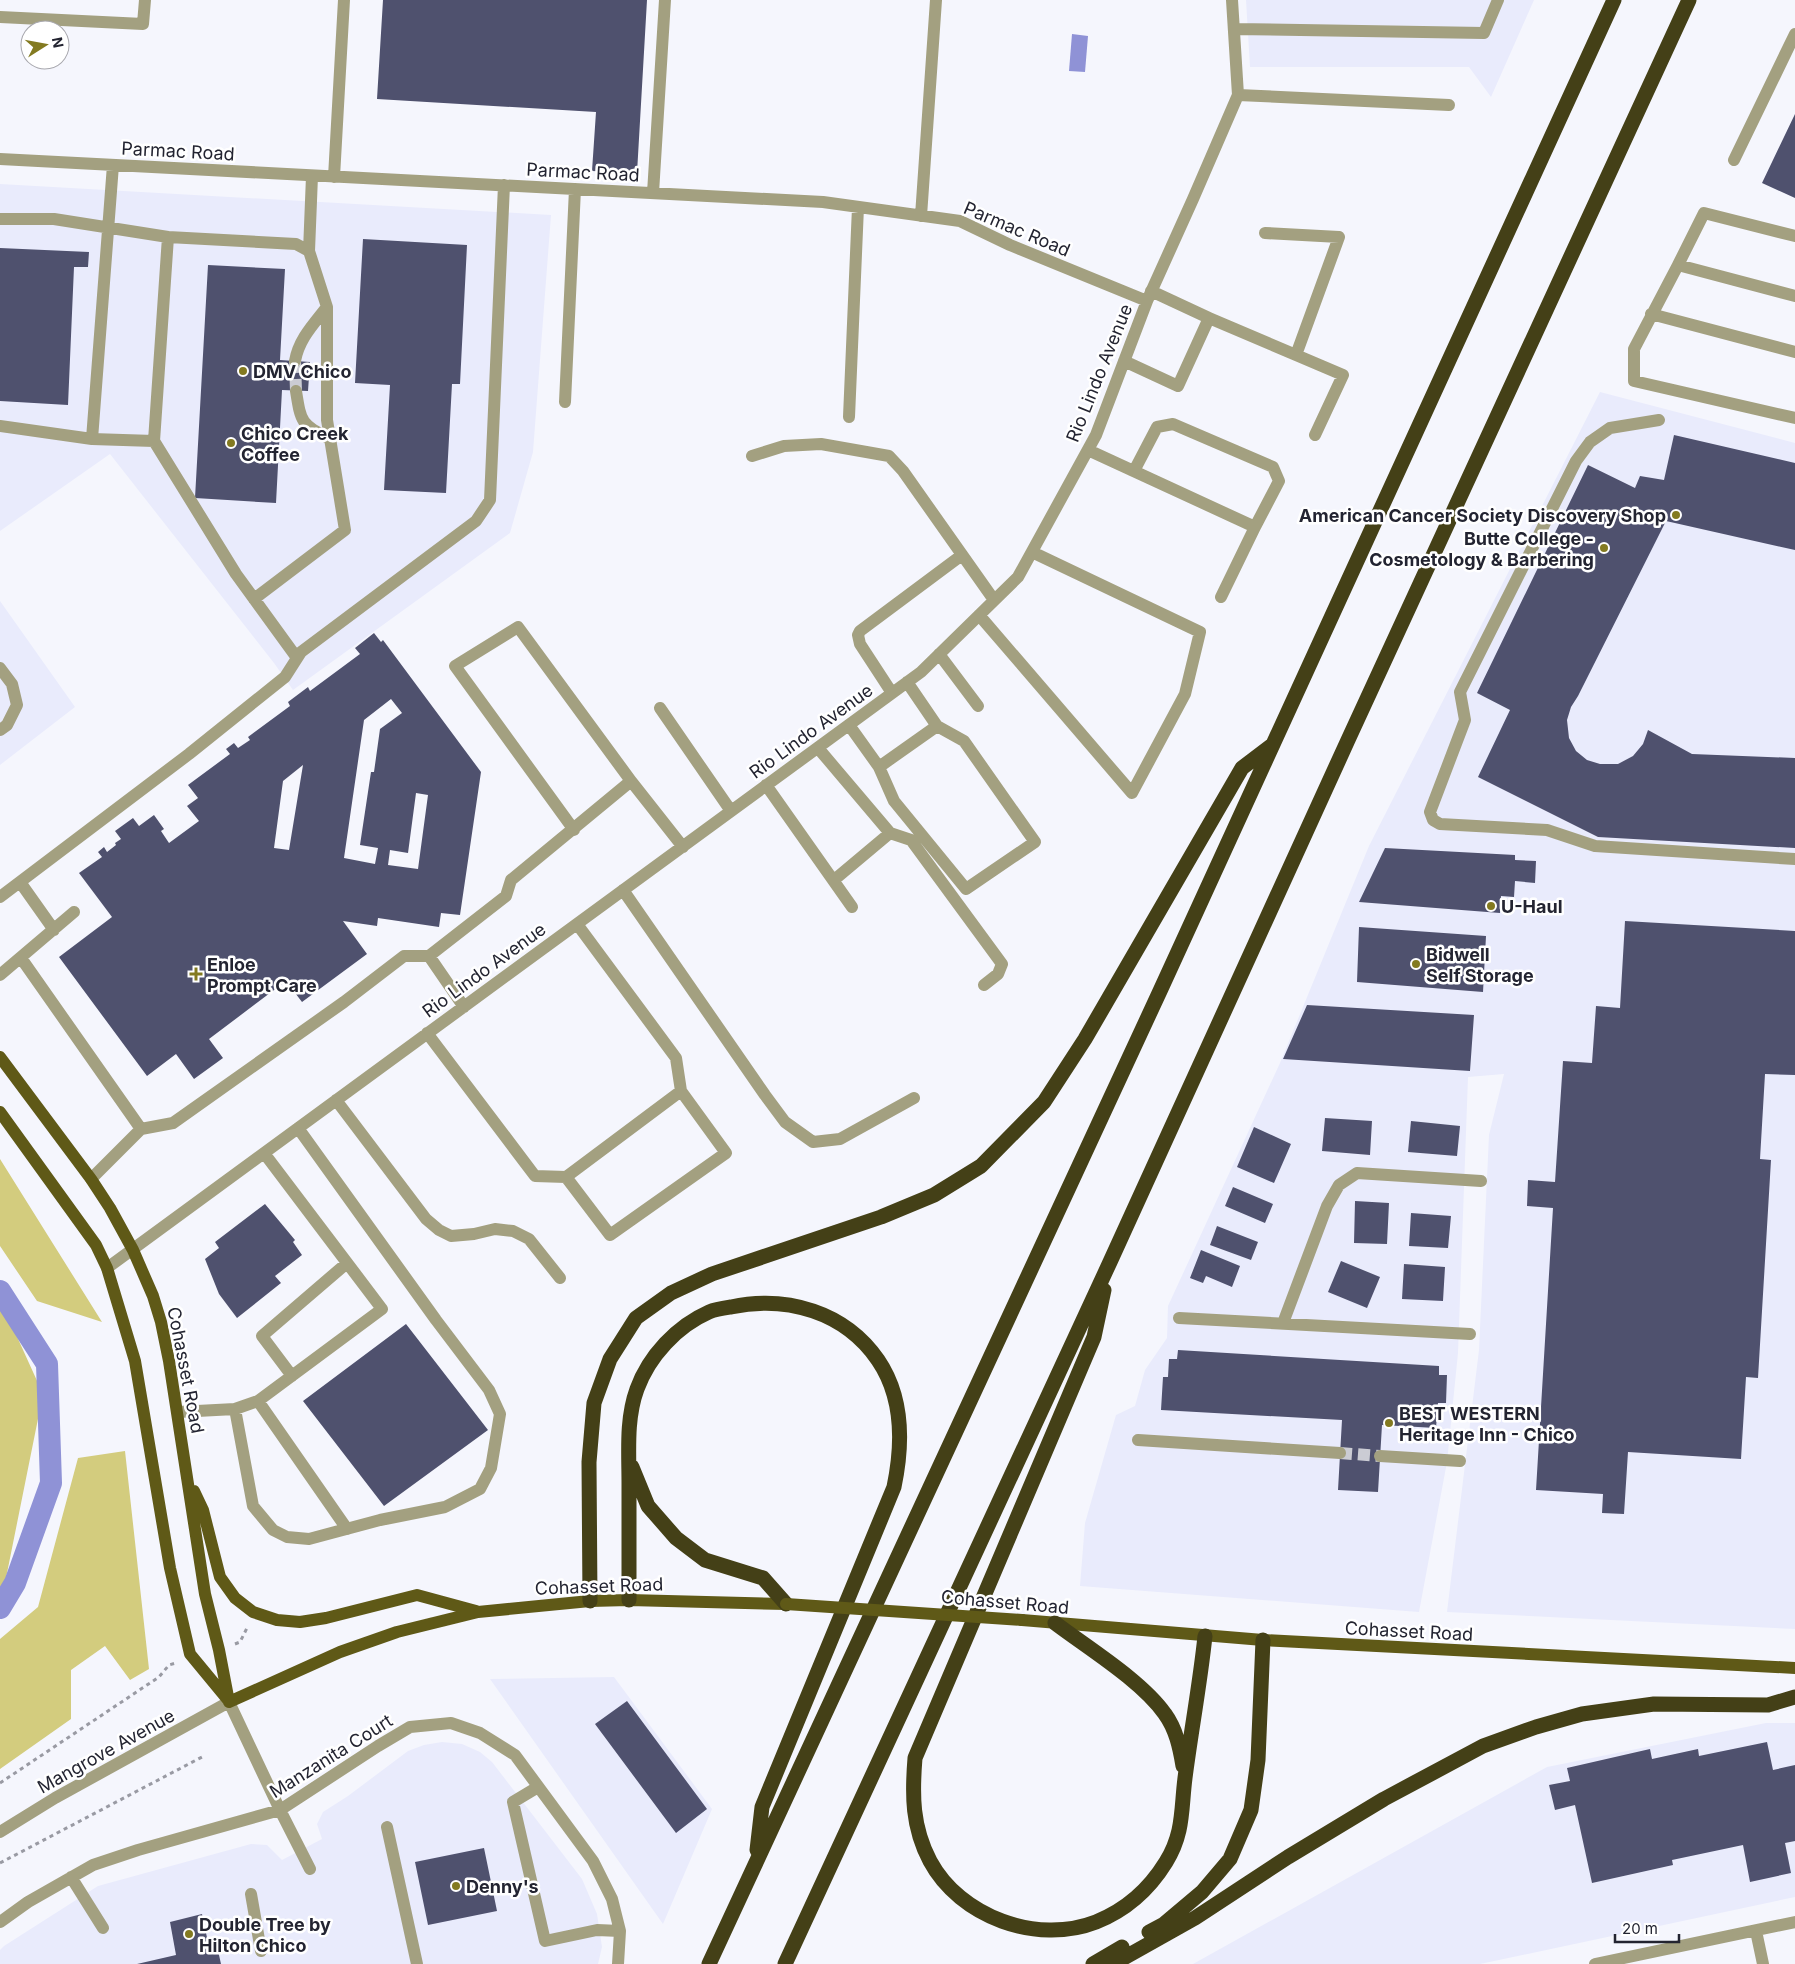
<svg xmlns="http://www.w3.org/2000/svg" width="1795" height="1964" viewBox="0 0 1795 1964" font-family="Inter,sans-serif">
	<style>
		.built { fill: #e9ebfc }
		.forest { fill: #d3cc7e }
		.water { fill: #8f92d6 }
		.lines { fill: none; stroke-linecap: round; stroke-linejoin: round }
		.canal { stroke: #8f92d6; stroke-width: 22 }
		.building { fill: #4f516e; fill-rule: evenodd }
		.minor-tunnel { stroke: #cbccd4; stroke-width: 12; stroke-dasharray: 12 6; stroke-linecap: butt }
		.path { stroke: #999aa3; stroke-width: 3; stroke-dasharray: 4 4; stroke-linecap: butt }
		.minor { stroke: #a3a080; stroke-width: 12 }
		.major { stroke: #5f5917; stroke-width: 12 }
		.highway { stroke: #444017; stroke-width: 15 }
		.major-bridge { stroke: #5f5917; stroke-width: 12 }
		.poi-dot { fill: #837a20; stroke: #fff; stroke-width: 2 }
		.labels { text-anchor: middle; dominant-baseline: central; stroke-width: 5; stroke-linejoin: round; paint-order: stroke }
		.street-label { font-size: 18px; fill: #232431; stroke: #fff }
		.poi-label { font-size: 18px; font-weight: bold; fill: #232431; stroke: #fff; text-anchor: start }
	</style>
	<rect width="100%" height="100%" fill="#f5f6fd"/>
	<path class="built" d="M 1246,0 L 1534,0 L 1491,97 L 1469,67 L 1250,67 Z
		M 0,184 L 551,215 L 533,452 L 510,533 L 293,690 L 274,663 L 110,454 L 0,531 Z
		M 1600,392 L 1795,443 L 1795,1629 L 1447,1612 L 1479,1350 L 1489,1135 L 1504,1074 L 1468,1077 L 1458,1353 L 1447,1462 L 1419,1612 L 1080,1586 L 1085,1523 L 1116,1415 L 1135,1406 L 1145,1370 L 1167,1338 L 1168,1306 L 1280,1063 L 1369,846 Z
		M 0,601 L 75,707 L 0,765 Z
		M 614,1677 L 712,1809 L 663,1924 L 490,1679 Z
		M 1766,1723 L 1795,1723 L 1795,1897 L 1480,1964 L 1193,1964 L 1547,1767 Z
		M 442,1742 L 462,1744 L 480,1752 L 492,1762 L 582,1879 L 597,1914 L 602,1947 L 598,1964 L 0,1964 L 0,1950 L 4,1946 L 98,1886 L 251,1844 L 267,1845 L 282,1860 L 322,1839 L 317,1824 L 323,1812 L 348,1796 L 408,1751 L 424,1745 Z"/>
	<path class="forest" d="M 0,1159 L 102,1322 L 37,1301 L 0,1246 Z
		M 0,1303 L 4,1308 L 43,1394 L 4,1588 L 0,1592 Z
		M 125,1451 L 149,1669 L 130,1680 L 105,1646 L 71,1670 L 71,1719 L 0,1769 L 0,1639 L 38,1607 L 78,1458 Z"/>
	<path class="water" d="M 1072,34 L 1088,36 L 1085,72 L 1069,71 Z"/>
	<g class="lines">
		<path class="canal" d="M 0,1291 L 47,1364 L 51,1483 L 15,1583 L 0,1608"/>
	</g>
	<path class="building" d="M 383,0 L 647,0 L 637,173 L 592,171 L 596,112 L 377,99 Z
		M 1795,114 L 1795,198 L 1762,183 Z
		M 363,239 L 467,245 L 460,384 L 452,384 L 446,493 L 384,490 L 390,385 L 355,383 Z
		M 0,248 L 89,252 L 88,267 L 74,267 L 68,405 L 0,401 Z
		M 208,265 L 285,269 L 280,360 L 310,362 L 308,391 L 282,390 L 276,503 L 195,498 Z
		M 1674,435 L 1795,463 L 1795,550 L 1666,521 L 1578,696 L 1571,707 L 1567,720 L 1569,738 L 1576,751 L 1587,760 L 1600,764 L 1618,764 L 1633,756 L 1643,744 L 1648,730 L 1692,754 L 1795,758 L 1795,848 L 1598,837 L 1478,777 L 1510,710 L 1477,693 L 1588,465 L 1635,488 L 1640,476 L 1664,480 Z
		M 374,633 L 381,642 L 383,640 L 481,772 L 460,915 L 441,913 L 439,927 L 378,918 L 377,926 L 343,921 L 367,954 L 302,1002 L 286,981 L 209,1039 L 223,1058 L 194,1079 L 176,1054 L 147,1076 L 59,957 L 112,917 L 79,873 L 102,857 L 98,852 L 104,847 L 107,852 L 116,845 L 115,843 L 121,839 L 115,831 L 133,818 L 139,826 L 154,815 L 164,829 L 161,831 L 169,843 L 199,821 L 187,806 L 198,798 L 188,785 L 230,754 L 226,749 L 234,743 L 238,748 L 250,740 L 248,737 L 290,706 L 288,702 L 308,687 L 310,691 L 360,654 L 355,648 ZM 391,699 L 402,713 L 380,729 L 374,772 L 371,772 L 360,845 L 378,848 L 375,864 L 344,858 L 364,720 ZM 303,765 L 289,850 L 274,848 L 283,781 ZM 416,793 L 428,795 L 418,869 L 388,865 L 390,850 L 408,853 Z
		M 1385,848 L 1515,855 L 1515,860 L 1536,861 L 1535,883 L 1515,881 L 1514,897 L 1501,896 L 1500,913 L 1359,902 Z
		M 1625,921 L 1795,931 L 1795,1075 L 1765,1074 L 1760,1159 L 1771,1160 L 1758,1378 L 1746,1377 L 1741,1459 L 1628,1452 L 1624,1514 L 1602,1513 L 1603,1494 L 1536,1490 L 1553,1208 L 1527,1206 L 1528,1180 L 1555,1182 L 1563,1061 L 1592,1063 L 1596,1006 L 1620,1008 Z
		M 1359,927 L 1486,936 L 1483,992 L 1357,982 Z
		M 1307,1005 L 1474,1015 L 1470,1071 L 1283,1059 Z
		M 1325,1118 L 1372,1121 L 1370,1155 L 1322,1151 Z
		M 1411,1121 L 1460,1126 L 1457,1156 L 1408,1152 Z
		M 1254,1127 L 1291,1144 L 1274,1183 L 1237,1167 Z
		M 1233,1187 L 1273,1204 L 1265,1223 L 1225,1206 Z
		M 1355,1201 L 1389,1203 L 1387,1244 L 1354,1243 Z
		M 265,1204 L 295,1240 L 293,1242 L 302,1255 L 275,1276 L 281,1283 L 237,1318 L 219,1294 L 205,1259 L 219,1248 L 215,1242 Z
		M 1411,1213 L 1451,1216 L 1448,1248 L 1409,1246 Z
		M 1217,1226 L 1258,1242 L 1251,1260 L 1210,1245 Z
		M 1201,1250 L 1240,1266 L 1232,1287 L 1206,1276 L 1203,1283 L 1190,1278 Z
		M 1341,1261 L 1380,1277 L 1367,1308 L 1328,1292 Z
		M 1404,1264 L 1445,1267 L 1443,1301 L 1402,1299 Z
		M 406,1324 L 488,1430 L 384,1506 L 303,1401 Z
		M 1178,1350 L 1439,1366 L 1439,1375 L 1447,1375 L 1446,1403 L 1438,1403 L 1436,1428 L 1382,1425 L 1378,1492 L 1338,1490 L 1342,1420 L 1161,1410 L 1163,1377 L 1168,1377 L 1169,1359 L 1177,1359 Z
		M 627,1701 L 707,1809 L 676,1833 L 595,1724 Z
		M 1767,1742 L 1773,1770 L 1795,1765 L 1795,1841 L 1785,1843 L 1791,1873 L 1750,1882 L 1743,1845 L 1672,1860 L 1673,1865 L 1592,1883 L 1575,1805 L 1555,1810 L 1549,1785 L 1570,1781 L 1567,1768 L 1650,1749 L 1652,1759 L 1698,1749 L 1699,1756 Z
		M 484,1848 L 497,1911 L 428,1925 L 415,1862 Z
		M 202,1914 L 209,1947 L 217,1946 L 221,1964 L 137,1964 L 176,1955 L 170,1922 Z"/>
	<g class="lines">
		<path class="minor-tunnel" d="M 295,361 L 296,391
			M 1340,1453 L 1380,1456"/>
		<path class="path" d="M 235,1644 L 240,1642 L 248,1626
			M 0,1783 L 159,1677 L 169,1665 L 176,1663
			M 0,1863 L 202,1757"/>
		<path class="minor" d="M 0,17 L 143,24 L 145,0
			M 1234,29 L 1484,33 L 1498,0
			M 1238,95 L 1449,105
			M 0,159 L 823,202 L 960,221 L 1010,245 L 1147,301
			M 1734,160 L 1795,34
			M 334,177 L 344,0
			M 653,193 L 665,0
			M 921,216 L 936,0
			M 0,219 L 54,219 L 168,237 L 154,441
			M 168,237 L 296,244 L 309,251
			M 1678,265 L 1704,213 L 1795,236
			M 1795,296 L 1678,265 L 1634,349 L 1634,381 L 1795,418
			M 1651,314 L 1795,352
			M 1209,318 L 1296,355 L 1339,237 L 1265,233
			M 1296,355 L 1343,375 L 1315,435
			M 295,361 C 299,339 313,325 327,307
			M 1124,361 L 1178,386 L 1209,318 L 1151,291
			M 296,391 C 301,423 301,424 330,439
			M 565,402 L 575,189
			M 849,417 L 858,207
			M 1659,420 L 1610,428 L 1590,442 L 1576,461 L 1460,692 L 1465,720 L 1430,812 L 1433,820 L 1440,824 L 1547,830 L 1595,846 L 1795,859
			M 0,426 L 92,439 L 154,441 L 236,574 L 297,658
			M 92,439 L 113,165
			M 1088,450 L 1255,527 L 1279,481 L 1273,467 L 1173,424 L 1157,427 L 1134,471
			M 752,456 L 784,446 L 821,444 L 889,456 L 903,471 L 994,600
			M 1221,597 L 1255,527
			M 254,599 L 345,530 L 327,420 L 327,307 L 309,251 L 312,176
			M 979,615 L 1132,793 L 1185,694 L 1200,632 L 1032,552
			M 939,654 L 978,706
			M 0,668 L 12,684 L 17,705 L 7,725 L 0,730
			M 892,693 L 860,644 L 858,635 L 860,631 L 962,555
			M 660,708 L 731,811
			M 849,725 L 879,767 L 937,726 L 907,682
			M 818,748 L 890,833 L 911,840 L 1002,964 L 998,974 L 984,985
			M 879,767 L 894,801 L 966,889 L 1035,842 L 964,741 L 937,726
			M 766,785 L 852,907
			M 574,830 L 455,666 L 518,627 L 631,781
			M 834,880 L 890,833
			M 20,882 L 54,930
			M 623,890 L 765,1095 L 785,1122 L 813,1142 L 840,1139 L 914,1098
			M 0,897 L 189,754 L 285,677 L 301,652 L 476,521 L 490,500 L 504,185
			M 429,956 L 506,896 L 511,880 L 631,781 L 683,847
			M 21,958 L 141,1129 L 91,1179
			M 0,975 L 74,912
			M 427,1033 L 535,1176 L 566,1177 L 681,1091
			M 336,1100 L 426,1219 L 439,1230 L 451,1236 L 474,1234 L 495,1229 L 513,1231 L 529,1239 L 560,1278
			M 141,1129 L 173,1123 L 344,1002 L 404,956 L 429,956 L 464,1007
			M 566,1177 L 610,1235 L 726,1153 L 681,1091 L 676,1058 L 577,924
			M 107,1268 L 921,672 L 1018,577 L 1096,435 L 1147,301 L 1193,199 L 1238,95 L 1232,0
			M 1179,1318 L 1470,1334
			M 1283,1323 L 1327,1206 L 1339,1185 L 1357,1173 L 1481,1181
			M 292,1376 L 262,1336 L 347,1263
			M 258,1401 L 347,1529
			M 235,1409 L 253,1506 L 273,1530 L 287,1537 L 309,1539 L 380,1520 L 445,1507 L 480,1489 L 491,1468 L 500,1414 L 489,1390 L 436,1320 L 298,1128
			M 178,1412 L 235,1409 L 258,1401 L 382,1309 L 264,1153
			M 1138,1440 L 1340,1453
			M 1380,1456 L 1460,1461
			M 538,1787 L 513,1802 L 545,1941 L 597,1930 L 620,1931
			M 387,1827 L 417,1964
			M 0,1832 L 55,1798 L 229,1702 L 280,1810 L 310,1869
			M 71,1877 L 103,1928
			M 251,1894 L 261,1951
			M 0,1922 L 28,1902 L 93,1865 L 138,1850 L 280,1810 L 378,1746 L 410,1727 L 451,1723 L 480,1733 L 515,1755 L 593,1861 L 612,1899 L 620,1931 L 618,1964
			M 1756,1931 L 1763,1964
			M 1595,1964 L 1795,1922"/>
		<path class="major" d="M 0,1057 L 91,1179 L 110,1208 L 133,1250 L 153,1296 L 161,1322 L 169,1361 L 205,1594 L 219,1650 L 229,1702
			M 0,1112 L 96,1245 L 107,1268 L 135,1361 L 170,1568 L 190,1654 L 228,1700
			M 194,1491 L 203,1510 L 220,1577 L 235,1598 L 253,1612 L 277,1620 L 300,1622 L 326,1618 L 417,1595 L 476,1611
			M 1022,1620 L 1263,1640 L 1795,1668
			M 229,1702 L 340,1652 L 397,1632 L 478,1612 L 590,1601 L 629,1600 L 786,1604"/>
		<path class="highway" d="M 1104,1290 L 1094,1337 L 915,1758 C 912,1795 912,1827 930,1861 C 960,1917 1037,1945 1096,1922 C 1126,1910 1150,1888 1166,1862 C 1184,1833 1181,1809 1185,1778 C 1191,1731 1200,1684 1205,1636
			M 632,1467 L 648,1506 L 676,1538 L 705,1560 L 763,1578 L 786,1604
			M 629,1600 C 629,1561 629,1522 629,1483 C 629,1452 626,1419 637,1389 C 649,1356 677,1326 709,1312 C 716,1309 724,1308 731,1307 C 787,1295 845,1312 878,1360 C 904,1398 903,1444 894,1487 L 762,1807 L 757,1850
			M 590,1601 L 589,1462 L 594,1403 L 610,1359 L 636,1318 L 671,1293 L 712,1274 L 881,1217 L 934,1195 L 981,1166 L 1044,1102 L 1085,1039 L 1242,768 L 1271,746
			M 1055,1623 C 1088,1648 1142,1681 1165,1714 C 1176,1729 1180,1748 1183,1766
			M 1149,1932 L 1164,1924 L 1202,1892 L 1230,1859 L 1251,1810 L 1258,1760 L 1263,1640
			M 709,1964 L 1160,991 L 1614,0
			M 785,1964 L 1110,1262 L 1348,740 L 1689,0
			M 1093,1964 L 1122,1947
			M 1113,1964 L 1195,1918 L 1288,1857 L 1384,1799 L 1483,1746 L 1536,1727 L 1582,1714 L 1654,1704 L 1768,1705 L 1795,1697"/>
		<path class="major-bridge" d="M 786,1604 L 1022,1620"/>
	</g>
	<g class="poi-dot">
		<circle cx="243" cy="371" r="5"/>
		<circle cx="231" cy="443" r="5"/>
		<circle cx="1676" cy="515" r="5"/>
		<circle cx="1604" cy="548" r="5"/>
		<circle cx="1491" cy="906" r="5"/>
		<circle cx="1416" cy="964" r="5"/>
		<path d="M193.5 966.5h5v5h5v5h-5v5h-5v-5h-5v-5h5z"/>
		<circle cx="1389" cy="1423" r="5"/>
		<circle cx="456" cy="1886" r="5"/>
		<circle cx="189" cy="1934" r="5"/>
	</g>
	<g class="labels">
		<g class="street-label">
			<text transform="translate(178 151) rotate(3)">Parmac Road</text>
			<text transform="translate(583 172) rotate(3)">Parmac Road</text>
			<text transform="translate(1017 229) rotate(23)">Parmac Road</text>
			<text transform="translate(1099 373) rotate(-68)">Rio Lindo Avenue</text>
			<text transform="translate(811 731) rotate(-36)">Rio Lindo Avenue</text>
			<text transform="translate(484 970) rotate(-36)">Rio Lindo Avenue</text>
			<text transform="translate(186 1370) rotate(79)">Cohasset Road</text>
			<text transform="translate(599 1586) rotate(-2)">Cohasset Road</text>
			<text transform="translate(1005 1602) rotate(5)">Cohasset Road</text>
			<text transform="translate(1409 1631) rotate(3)">Cohasset Road</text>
			<text transform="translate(106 1751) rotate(-29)">Mangrove Avenue</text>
			<text transform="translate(331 1756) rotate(-32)">Manzanita Court</text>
		</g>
		<g class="poi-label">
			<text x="253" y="371">DMV Chico</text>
			<text x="241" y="433">Chico Creek<tspan x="241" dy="21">Coffee</tspan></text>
			<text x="1666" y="515" text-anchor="end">American Cancer Society Discovery Shop</text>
			<text x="1594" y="538" text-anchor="end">Butte College -<tspan x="1594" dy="21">Cosmetology &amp; Barbering</tspan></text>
			<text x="1501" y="906">U-Haul</text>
			<text x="1426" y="954">Bidwell<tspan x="1426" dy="21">Self Storage</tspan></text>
			<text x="207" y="964">Enloe<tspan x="207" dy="21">Prompt Care</tspan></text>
			<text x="1399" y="1413">BEST WESTERN<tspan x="1399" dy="21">Heritage Inn - Chico</tspan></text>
			<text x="466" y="1886">Denny's</text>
			<text x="199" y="1924">Double Tree by<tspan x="199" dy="21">Hilton Chico</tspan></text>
		</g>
	</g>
	<g transform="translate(45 45) rotate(79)"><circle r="24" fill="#ffffff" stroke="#a7a7ad"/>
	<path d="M0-4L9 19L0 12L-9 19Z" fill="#837a20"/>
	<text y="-8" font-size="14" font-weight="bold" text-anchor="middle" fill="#232431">N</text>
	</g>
	<path d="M1615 1934v8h64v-8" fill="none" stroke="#232431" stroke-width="2.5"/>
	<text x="1622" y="1934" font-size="15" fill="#232431" stroke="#ffffff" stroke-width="4" paint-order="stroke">20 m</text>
</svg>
